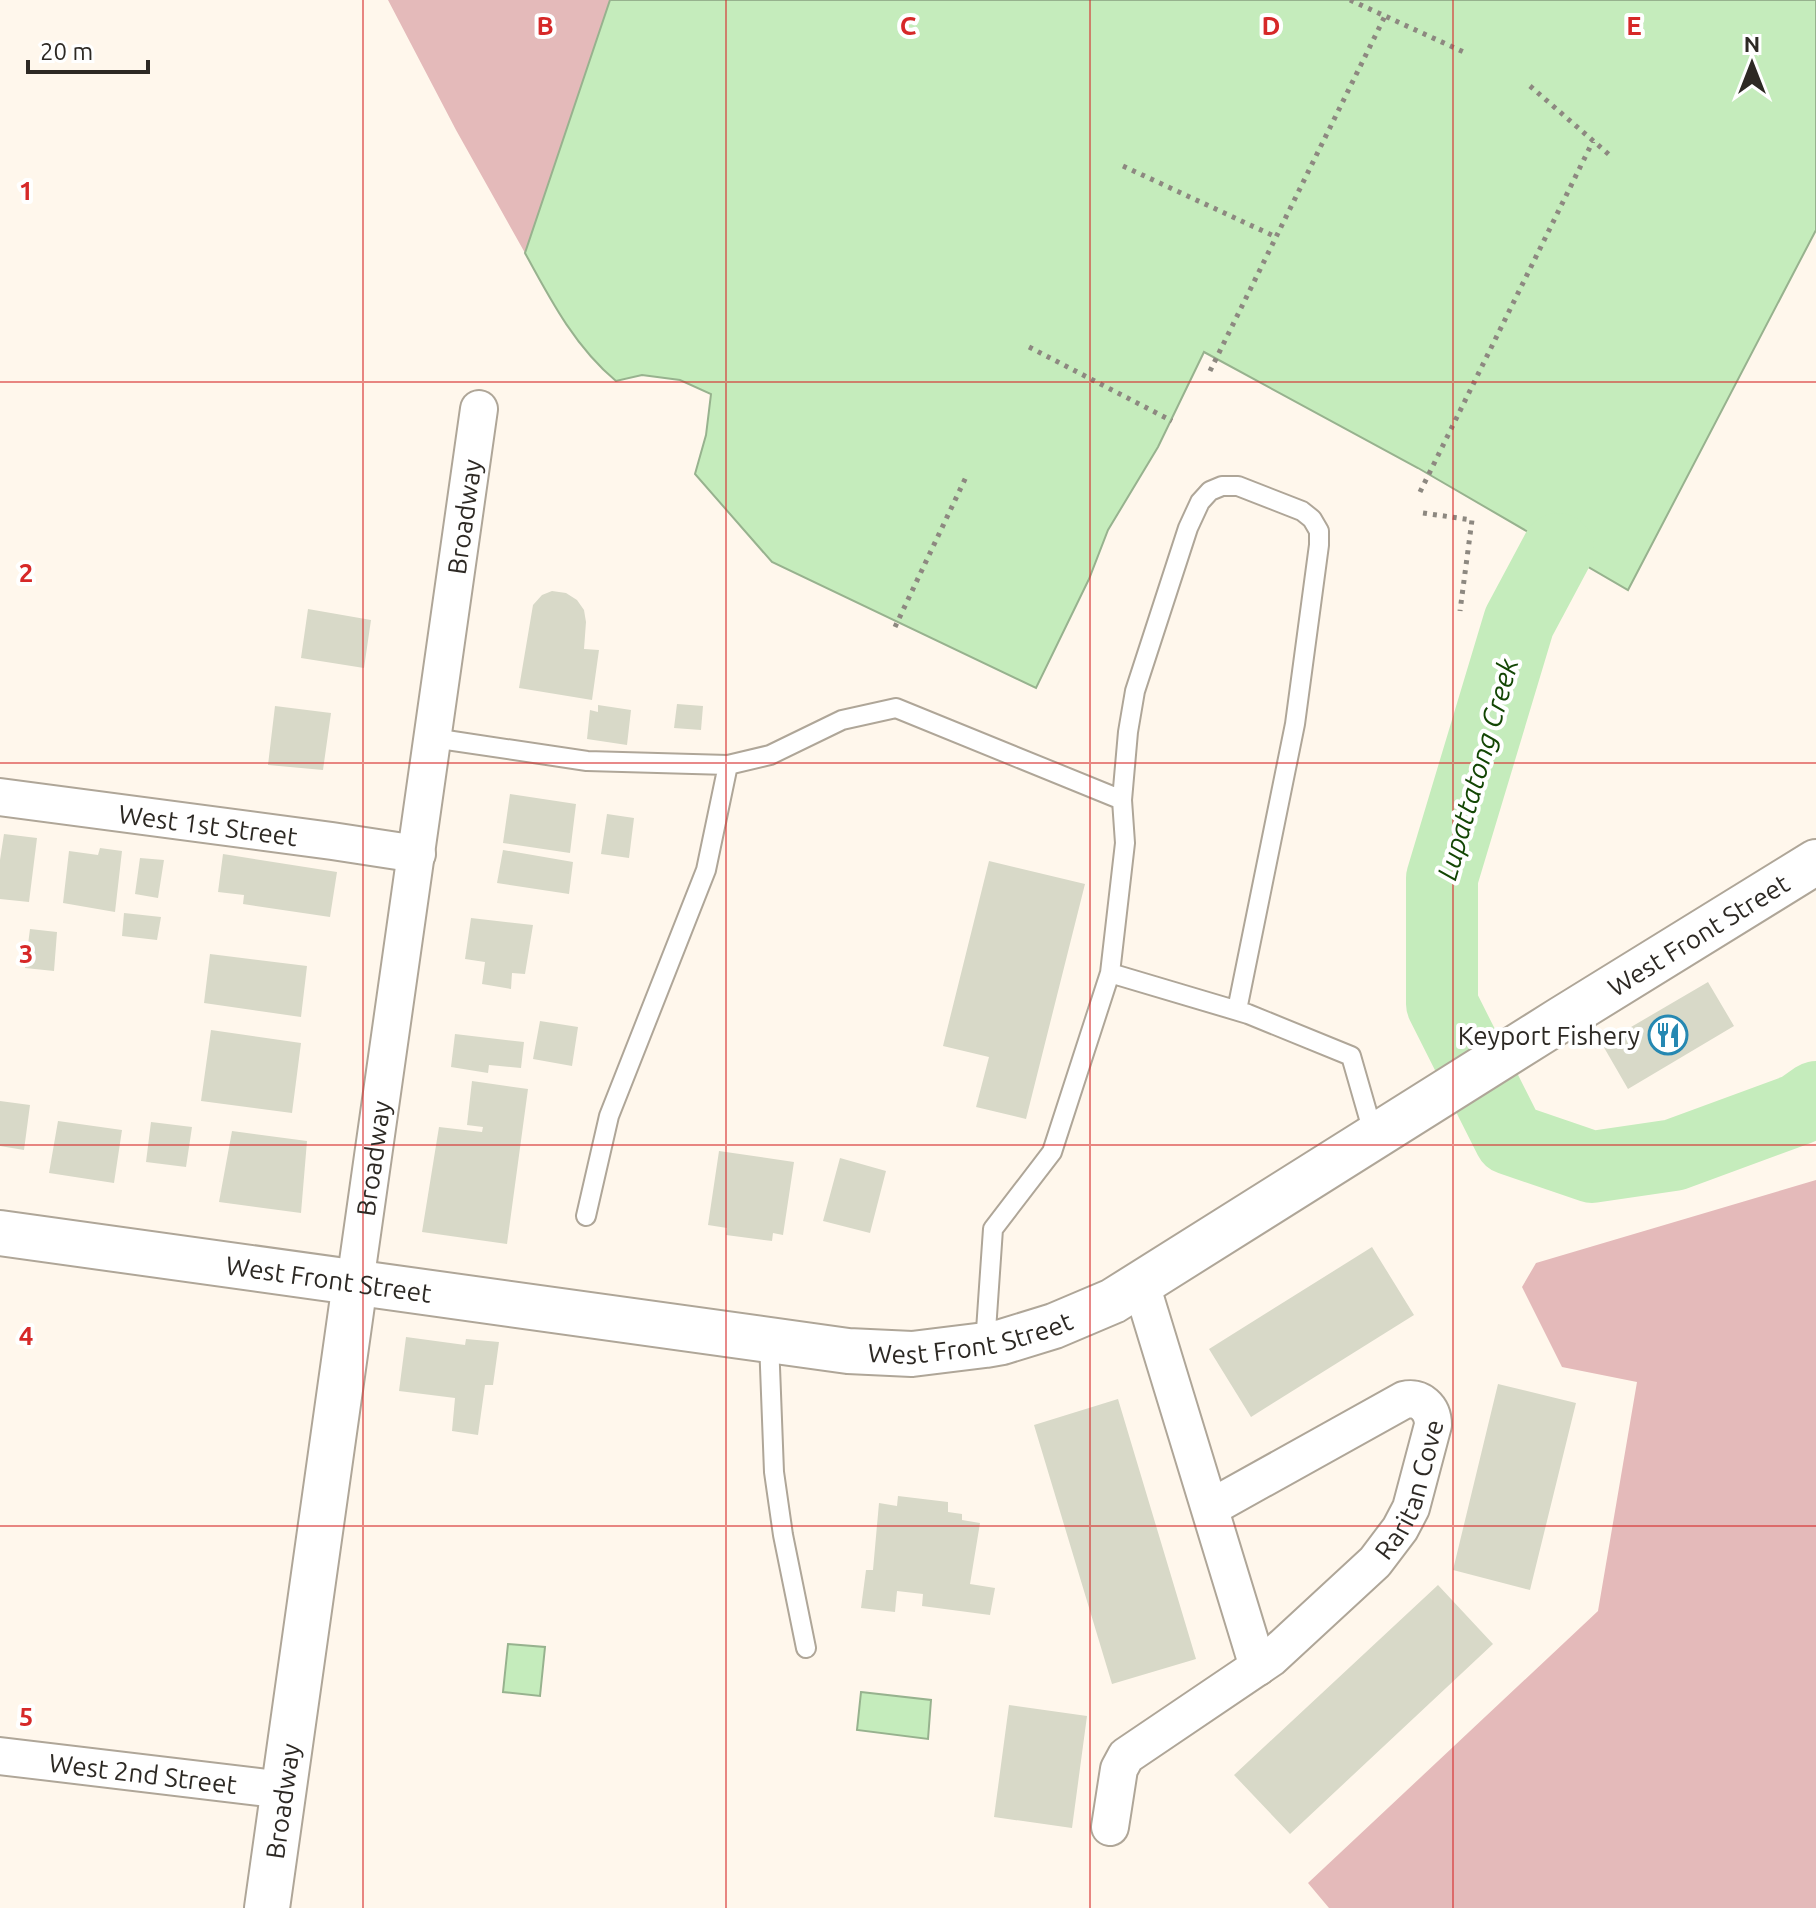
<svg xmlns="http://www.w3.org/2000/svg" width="1816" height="1908" viewBox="0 0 1816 1908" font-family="Ubuntu,sans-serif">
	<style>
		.green { fill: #e4baba }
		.water { fill: #c5ecbc; stroke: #97b28e; stroke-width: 2 }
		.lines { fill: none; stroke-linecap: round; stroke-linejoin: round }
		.river { stroke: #c5ecbc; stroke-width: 72 }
		.building { fill: #d8d9c8 }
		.lane-casing { stroke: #afa698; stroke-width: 22 }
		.street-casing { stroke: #afa698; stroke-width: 40 }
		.secondary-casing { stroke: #afa698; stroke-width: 48 }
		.path { stroke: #8d8880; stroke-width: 5; stroke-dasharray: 4 6; stroke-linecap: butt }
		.lane { stroke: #fff; stroke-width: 18 }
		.street { stroke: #fff; stroke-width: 36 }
		.secondary { stroke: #fff; stroke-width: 44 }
		.grid { fill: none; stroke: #d62828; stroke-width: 2; stroke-opacity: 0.55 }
		.labels { text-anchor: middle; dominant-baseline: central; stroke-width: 8; stroke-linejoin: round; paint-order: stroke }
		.street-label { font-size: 26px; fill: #2d2924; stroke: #fff }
		.poi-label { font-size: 26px; fill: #2d2924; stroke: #fff; text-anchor: end }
		.water-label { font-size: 28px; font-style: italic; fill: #134604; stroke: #fff }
		.grid-label { font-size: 26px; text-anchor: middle; font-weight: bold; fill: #d62828; stroke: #fff; stroke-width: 8; stroke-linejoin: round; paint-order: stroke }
	</style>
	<rect width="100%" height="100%" fill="#fff7ec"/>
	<path class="green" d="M 388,0 L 610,0 L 525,253 L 456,130 Z
		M 1816,1180 L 1816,1908 L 1329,1908 L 1308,1883 L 1598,1611 L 1637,1382 L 1562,1367 L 1522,1287 L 1536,1263 Z"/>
	<path class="water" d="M 610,0 L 1816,0 L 1816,230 L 1628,590 L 1418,468 L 1204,352 L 1158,447 L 1108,530 L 1089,579 L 1036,688 L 772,562 L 695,474 L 706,435 L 711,394 L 680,380 L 642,375 L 616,381 C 575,347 550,299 525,253 Z
		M 508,1644 L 545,1647 L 540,1696 L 503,1692 Z
		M 861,1692 L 931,1700 L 928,1739 L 857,1730 Z"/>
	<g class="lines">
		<path class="river" d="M 1558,549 L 1519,622 L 1442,878 L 1442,1004 L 1510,1139 L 1592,1167 L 1674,1155 L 1799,1109 L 1816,1097"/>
	</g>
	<path class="building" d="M 552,591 L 566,593 L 577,600 L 584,610 L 586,622 L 584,649 L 599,650 L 592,700 L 519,688 L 533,605 L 542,595 Z
		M 308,609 L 371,620 L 364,668 L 301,658 Z
		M 677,704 L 703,706 L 701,730 L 674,728 Z
		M 598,705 L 631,710 L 627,745 L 587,739 L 590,710 L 598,712 Z
		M 275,706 L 331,713 L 323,770 L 268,765 Z
		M 510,794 L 576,804 L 570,853 L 503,843 Z
		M 607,814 L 634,818 L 629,858 L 601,854 Z
		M 4,834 L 37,838 L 29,902 L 0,899 L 0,860 Z
		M 100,848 L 122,851 L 115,912 L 63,903 L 69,851 L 98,855 Z
		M 503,850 L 573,862 L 569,894 L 497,883 Z
		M 223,854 L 337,872 L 330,917 L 243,904 L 244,895 L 218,892 Z
		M 140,858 L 164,860 L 158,898 L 135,894 Z
		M 989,861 L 1085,884 L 1026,1119 L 976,1107 L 989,1057 L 943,1046 Z
		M 124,913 L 161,917 L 157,940 L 122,936 Z
		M 471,918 L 533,925 L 525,974 L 512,973 L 511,989 L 482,984 L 485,962 L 465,959 Z
		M 30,929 L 57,932 L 54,971 L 25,968 Z
		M 210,954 L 307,966 L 301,1017 L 204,1003 Z
		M 1708,982 L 1734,1026 L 1628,1089 L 1602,1044 Z
		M 540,1021 L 578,1027 L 572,1066 L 533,1059 Z
		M 211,1030 L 301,1043 L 292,1113 L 201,1101 Z
		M 455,1034 L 524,1042 L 521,1068 L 489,1065 L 488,1073 L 451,1067 Z
		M 472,1081 L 528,1089 L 507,1244 L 422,1232 L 439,1127 L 482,1132 L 483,1127 L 467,1125 Z
		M 0,1101 L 30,1105 L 24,1150 L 0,1146 Z
		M 58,1121 L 122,1130 L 114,1183 L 49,1173 Z
		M 151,1122 L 192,1127 L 186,1167 L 146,1162 Z
		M 232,1131 L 307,1141 L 301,1213 L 219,1202 Z
		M 719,1151 L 794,1162 L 783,1235 L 773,1233 L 772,1241 L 726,1235 L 727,1228 L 708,1225 Z
		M 840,1158 L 886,1171 L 870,1233 L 823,1221 Z
		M 1372,1247 L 1414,1315 L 1251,1417 L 1209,1349 Z
		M 406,1337 L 465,1345 L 466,1339 L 499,1342 L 493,1385 L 485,1385 L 478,1435 L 452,1431 L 455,1398 L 399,1391 Z
		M 1498,1384 L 1576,1403 L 1530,1590 L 1453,1570 Z
		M 1118,1399 L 1196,1659 L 1112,1684 L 1034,1425 Z
		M 898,1496 L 948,1502 L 948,1512 L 962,1514 L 962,1520 L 980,1523 L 970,1584 L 995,1588 L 990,1615 L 922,1606 L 923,1594 L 897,1591 L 895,1612 L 861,1608 L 866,1570 L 873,1570 L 879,1503 L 897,1506 Z
		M 1438,1585 L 1493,1644 L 1290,1834 L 1234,1775 Z
		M 1009,1705 L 1087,1716 L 1072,1828 L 994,1817 Z"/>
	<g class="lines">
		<g class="lane-casing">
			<path id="lane" d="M 433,738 L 587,761 L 728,765 L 770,755 L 842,720 L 896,708 L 1122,800 L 1125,843 L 1110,973 L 1052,1152 L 993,1229 L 985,1345
				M 1122,800 L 1128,732 L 1135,691 L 1188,528 L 1200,502 L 1210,491 L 1222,486 L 1238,486 L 1302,511 L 1312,519 L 1319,531 L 1319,545 L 1295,724 L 1237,1010
				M 1110,973 L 1248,1014 L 1351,1056 L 1374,1136
				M 586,1216 L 609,1116 L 706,870 L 728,765
				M 769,1341 L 774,1472 L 783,1535 L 806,1648"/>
		</g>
		<g class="street-casing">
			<g id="street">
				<path id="s1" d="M 0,797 L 332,841 L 417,854"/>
				<path id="s2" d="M 355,1283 L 479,409"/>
				<path d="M 1141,1284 L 1258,1667"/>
				<path id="s3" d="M 0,1756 L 284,1790"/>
				<path id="s4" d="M 1110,1827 L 1119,1769 L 1126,1756 L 1271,1658 L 1375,1562 L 1400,1529 L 1411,1508 L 1433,1425 C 1433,1408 1420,1396 1404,1400 L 1210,1508"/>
			</g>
		</g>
		<g class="secondary-casing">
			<g id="secondary">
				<path id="s5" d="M 0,1233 L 848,1351 L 912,1354 L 985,1345 L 1002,1342 L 1054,1326 L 1113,1301 L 1560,1020 L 1816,862"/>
				<path id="s6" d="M 267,1908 L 355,1283"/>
			</g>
		</g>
		<path class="path" d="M 1350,0 L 1468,54
			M 1530,86 L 1613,158
			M 1123,166 L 1276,237
			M 1029,347 L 1172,421
			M 1210,371 L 1385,16
			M 1420,492 L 1593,141
			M 1423,513 L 1472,520 L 1460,611
			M 895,627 L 966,477"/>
		<use href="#lane" class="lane"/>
		<use href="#street" class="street"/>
		<use href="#secondary" class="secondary"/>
	</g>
	<path class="grid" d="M 363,0 L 363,1908M 726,0 L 726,1908M 1090,0 L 1090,1908M 1453,0 L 1453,1908M 0,382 L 1816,382M 0,763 L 1816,763M 0,1145 L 1816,1145M 0,1526 L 1816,1526"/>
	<defs>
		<g id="restaurant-ring" transform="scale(2)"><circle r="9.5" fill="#fff" stroke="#2588b2" stroke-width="1.5"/><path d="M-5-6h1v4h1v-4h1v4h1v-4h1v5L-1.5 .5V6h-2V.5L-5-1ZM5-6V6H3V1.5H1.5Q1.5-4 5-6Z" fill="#2588b2"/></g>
	</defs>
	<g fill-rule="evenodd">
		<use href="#restaurant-ring" x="1668" y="1035"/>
	</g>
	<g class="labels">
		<g class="street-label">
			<text stroke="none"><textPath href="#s2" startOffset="774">Broadway</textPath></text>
			<text stroke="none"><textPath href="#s1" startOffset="210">West 1st Street</textPath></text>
			<text stroke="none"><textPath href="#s5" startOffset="1820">West Front Street</textPath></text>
			<text stroke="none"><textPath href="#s2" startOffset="126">Broadway</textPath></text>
			<text stroke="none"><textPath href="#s5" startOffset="332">West Front Street</textPath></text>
			<text stroke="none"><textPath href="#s5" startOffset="980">West Front Street</textPath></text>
			<text stroke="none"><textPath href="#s4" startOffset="472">Raritan Cove</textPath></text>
			<text stroke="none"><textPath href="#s3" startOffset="144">West 2nd Street</textPath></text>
			<text stroke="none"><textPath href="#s6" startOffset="108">Broadway</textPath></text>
		</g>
		<g class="poi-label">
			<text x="1640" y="1035">Keyport Fishery</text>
		</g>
		<g class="water-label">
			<text transform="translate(1477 769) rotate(-74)">Lupattatong Creek</text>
		</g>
	</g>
	<g class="grid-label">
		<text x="545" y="35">B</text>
		<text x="908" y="35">C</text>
		<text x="1271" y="35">D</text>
		<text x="1634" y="35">E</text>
		<text x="26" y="200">1</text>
		<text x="26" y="582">2</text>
		<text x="26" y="963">3</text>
		<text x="26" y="1345">4</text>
		<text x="26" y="1726">5</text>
	</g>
	<g transform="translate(1752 64)" stroke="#ffffff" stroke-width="6" paint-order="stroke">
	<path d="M0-6L14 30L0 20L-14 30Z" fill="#2d2924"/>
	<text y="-12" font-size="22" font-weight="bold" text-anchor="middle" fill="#2d2924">N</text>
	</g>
	<path d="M28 60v12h120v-12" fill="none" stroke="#2d2924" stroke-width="4"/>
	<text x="40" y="60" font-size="24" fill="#2d2924" stroke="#ffffff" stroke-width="6" paint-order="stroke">20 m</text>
</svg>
